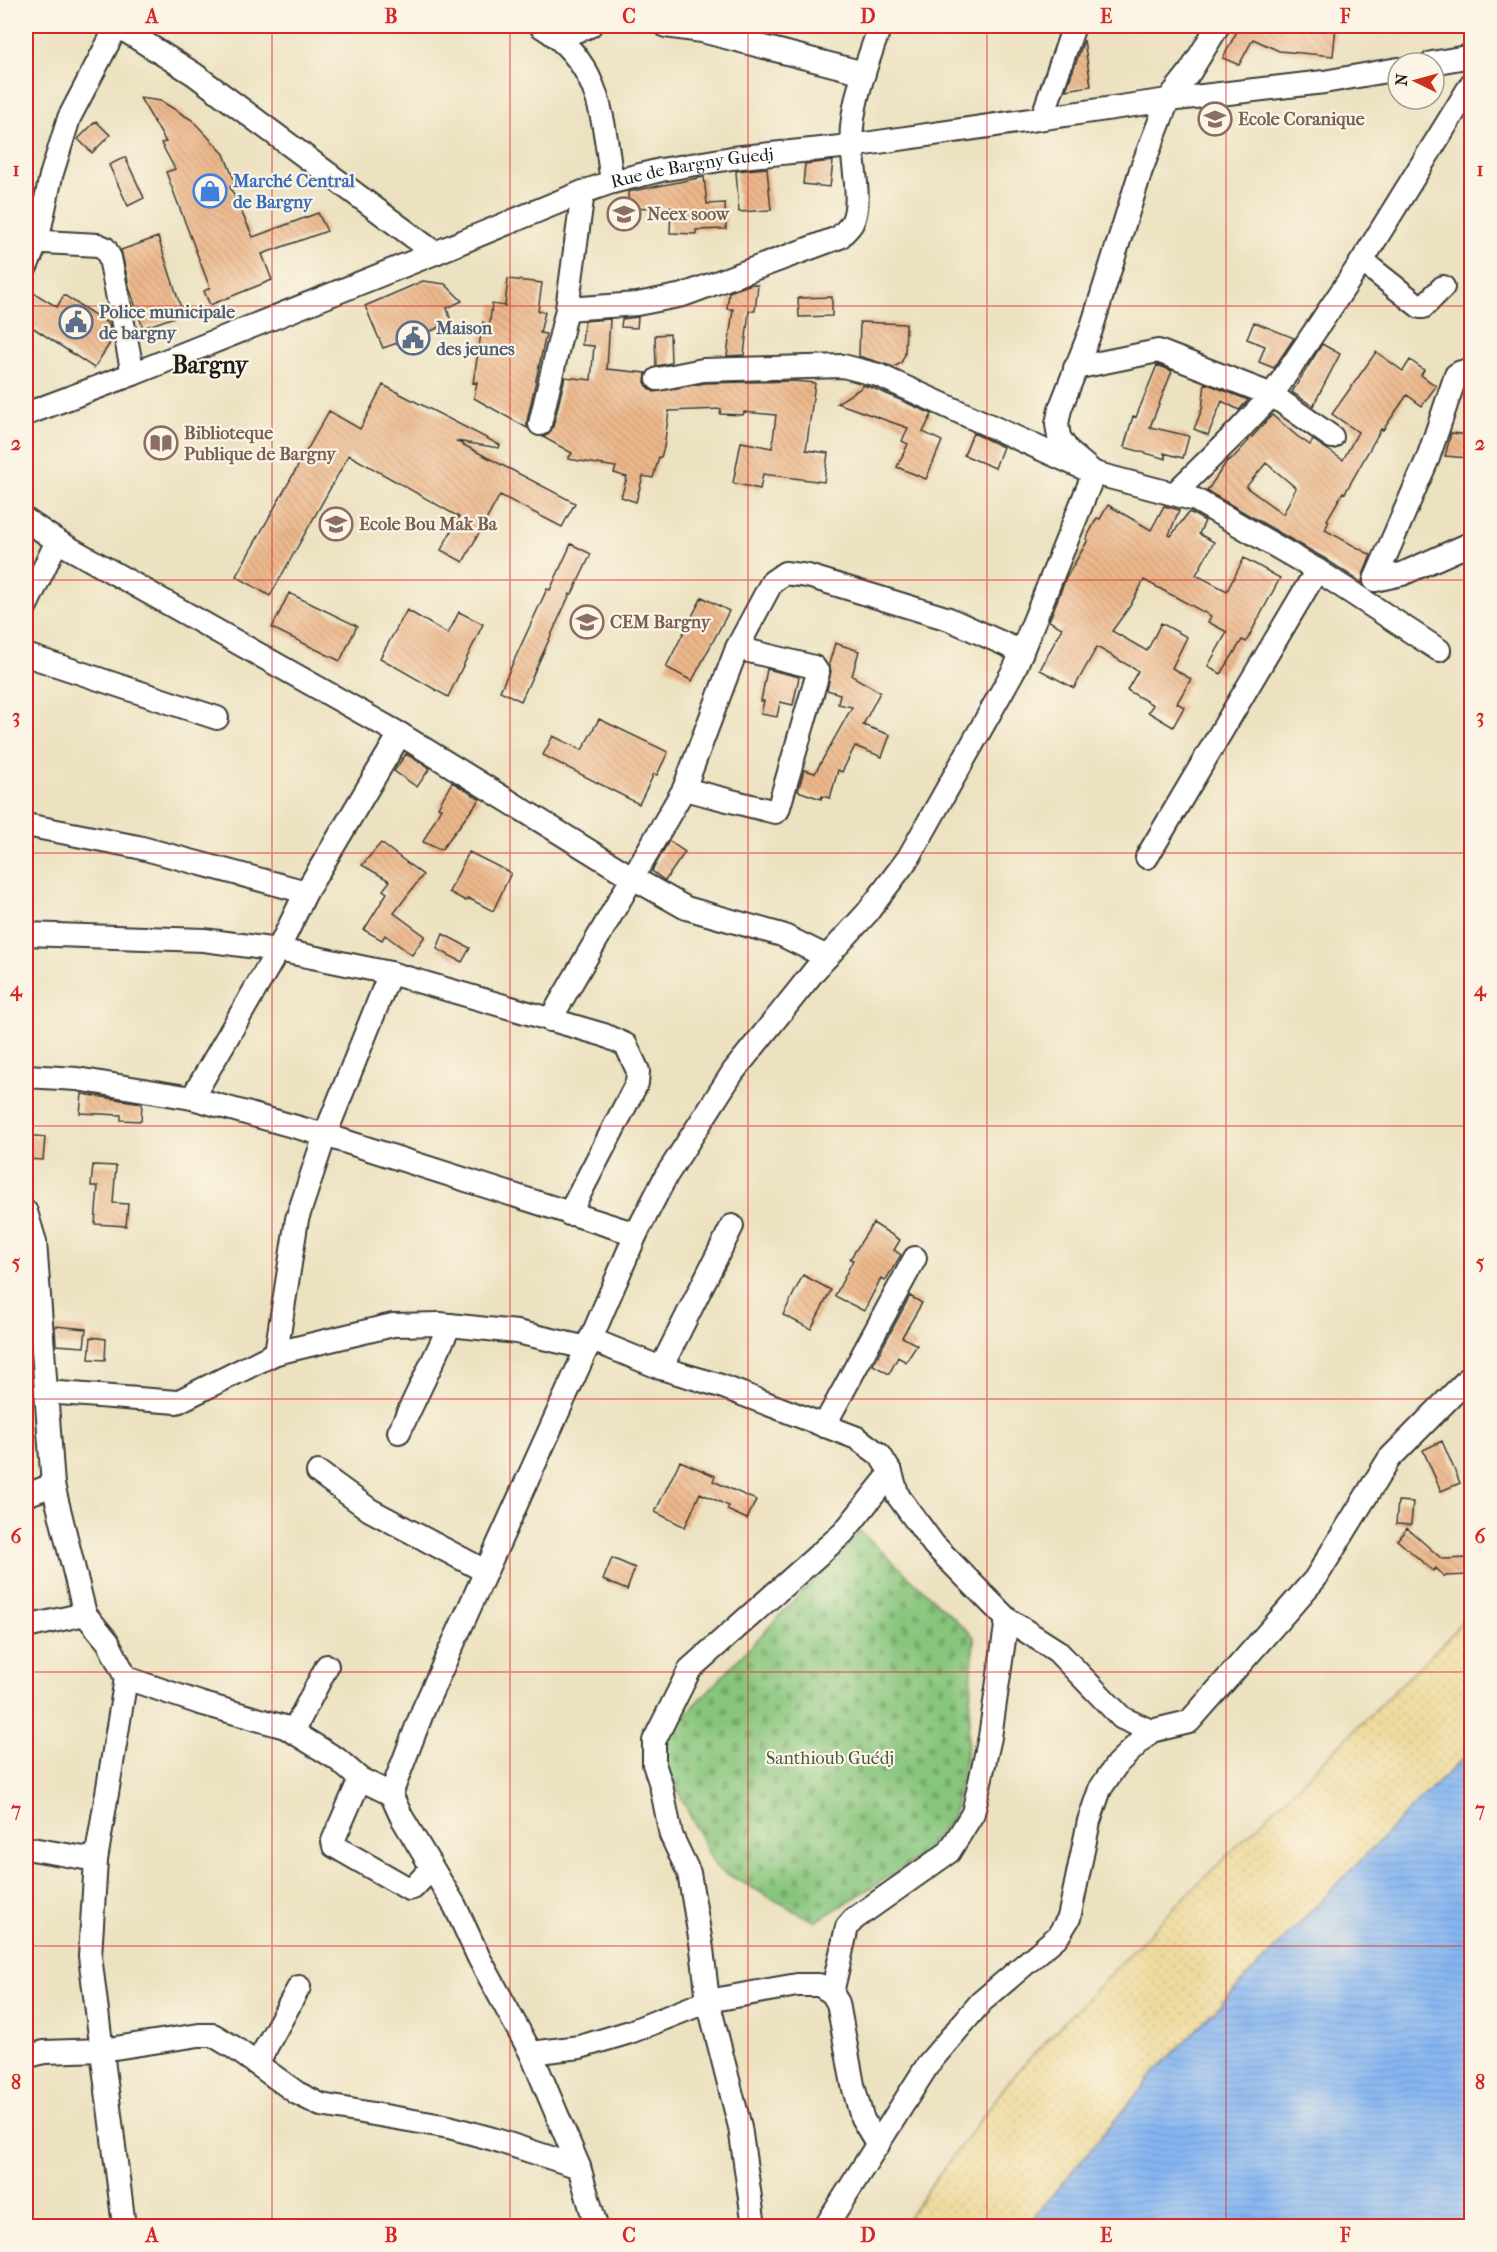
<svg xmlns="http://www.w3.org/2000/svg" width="1497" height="2252" viewBox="0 0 1497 2252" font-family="'IM FELL French Canon',serif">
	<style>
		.sand { fill: url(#sand-dots); stroke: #857b5d; stroke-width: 1.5 }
		.cemetery { fill: url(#cemetery-stones); stroke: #52704c; stroke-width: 1.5 }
		.water { fill: url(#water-rules); stroke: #506886; stroke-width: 1.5 }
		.building { fill: url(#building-back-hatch); fill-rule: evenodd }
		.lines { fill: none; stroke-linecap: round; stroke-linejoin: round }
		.minor-casing { stroke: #3b3a35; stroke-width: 26 }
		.minor { stroke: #fff; stroke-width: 22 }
		.grid { fill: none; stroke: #d62828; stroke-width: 1.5; stroke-opacity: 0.55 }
		.labels { text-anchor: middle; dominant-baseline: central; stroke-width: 4.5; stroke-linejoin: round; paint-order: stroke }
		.education-label { font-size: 18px; font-weight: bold; fill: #785e54; stroke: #fcf5e5; text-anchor: start }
		.street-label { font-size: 18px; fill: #1c1c1c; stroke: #fcf5e5 }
		.shop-label { font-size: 18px; font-weight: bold; fill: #366cbe; stroke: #fcf5e5; text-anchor: start }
		.service-label { font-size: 18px; font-weight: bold; fill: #4e5e75; stroke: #fcf5e5; text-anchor: start }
		.park-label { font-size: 18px; fill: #41573e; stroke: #fcf5e5 }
		.district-label { font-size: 24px; font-weight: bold; fill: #1c1c1c; stroke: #fcf5e5 }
		.neatline { fill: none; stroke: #d62828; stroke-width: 2 }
		.grid-label { font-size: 20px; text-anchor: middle; font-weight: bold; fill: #d62828 }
	</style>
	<defs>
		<pattern id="sand-dots" width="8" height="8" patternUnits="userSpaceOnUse" patternTransform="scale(1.5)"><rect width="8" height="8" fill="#eeda9e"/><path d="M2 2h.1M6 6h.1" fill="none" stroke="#ccba88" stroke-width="1.8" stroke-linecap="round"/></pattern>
		<pattern id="cemetery-stones" width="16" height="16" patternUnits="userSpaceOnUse" patternTransform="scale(1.5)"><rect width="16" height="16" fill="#87c57c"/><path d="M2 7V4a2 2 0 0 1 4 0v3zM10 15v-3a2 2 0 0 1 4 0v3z" fill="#74a96b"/></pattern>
		<pattern id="water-rules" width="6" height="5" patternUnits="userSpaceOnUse" patternTransform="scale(1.5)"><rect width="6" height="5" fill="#85b5f1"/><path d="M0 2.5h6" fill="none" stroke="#729bce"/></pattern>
		<pattern id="building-back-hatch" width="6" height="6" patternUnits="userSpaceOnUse" patternTransform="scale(1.5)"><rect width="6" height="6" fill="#ecb78b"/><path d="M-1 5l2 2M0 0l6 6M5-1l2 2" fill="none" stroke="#ca9d77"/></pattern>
	</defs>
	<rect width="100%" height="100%" fill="#fcf5e5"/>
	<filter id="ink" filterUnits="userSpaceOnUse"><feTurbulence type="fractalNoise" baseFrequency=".0167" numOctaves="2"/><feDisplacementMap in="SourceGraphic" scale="12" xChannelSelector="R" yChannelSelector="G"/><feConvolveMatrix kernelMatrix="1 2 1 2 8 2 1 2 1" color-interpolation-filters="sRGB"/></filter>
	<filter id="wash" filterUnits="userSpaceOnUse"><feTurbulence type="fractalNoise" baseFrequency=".008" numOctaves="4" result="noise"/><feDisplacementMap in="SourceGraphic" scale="24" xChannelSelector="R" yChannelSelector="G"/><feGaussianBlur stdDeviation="1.35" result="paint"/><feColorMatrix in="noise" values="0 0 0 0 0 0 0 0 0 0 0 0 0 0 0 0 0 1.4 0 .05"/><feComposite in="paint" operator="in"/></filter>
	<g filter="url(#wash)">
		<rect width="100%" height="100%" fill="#ece1c0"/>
		<path class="sand" d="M 1471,1610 L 1471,1751 L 1415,1804 L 1157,2070 L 1026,2226 L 901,2226 L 1016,2072 L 1172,1910 L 1446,1640 Z"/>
		<path class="cemetery" d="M 860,1531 L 974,1637 L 967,1752 L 953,1817 L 919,1858 L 815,1922 L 716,1868 L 656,1746 Z"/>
		<path class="water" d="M 1471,1751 L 1471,2226 L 1026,2226 L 1157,2070 L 1415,1804 Z"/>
		<g id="blocks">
			<path class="building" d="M 1231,26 L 1336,26 L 1333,56 L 1279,51 L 1253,39 L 1239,65 L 1223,58 L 1237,31 L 1231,28 Z
				M 1084,40 L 1091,86 L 1066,90 Z
				M 140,98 L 161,101 L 192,120 L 224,154 L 236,185 L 230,187 L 253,237 L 318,213 L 327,231 L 262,254 L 272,280 L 210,305 L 204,291 L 210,288 L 166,172 L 175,169 L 161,143 L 166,142 Z
				M 96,121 L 110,135 L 92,153 L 78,139 Z
				M 125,157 L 144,198 L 128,206 L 109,165 Z
				M 833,161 L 830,187 L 803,184 L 805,164 Z
				M 767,168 L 771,210 L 739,212 L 736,171 Z
				M 704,177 L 707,204 L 725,203 L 726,229 L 696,230 L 696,234 L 670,233 L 671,207 L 629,208 L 628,192 Z
				M 158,237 L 183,314 L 143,328 L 130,290 L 121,250 Z
				M 508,279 L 542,283 L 538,311 L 545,312 L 540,333 L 546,334 L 527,421 L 527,428 L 474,398 L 477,382 L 473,383 L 483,322 L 489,328 L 492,304 L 505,306 Z
				M 423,281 L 445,284 L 462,301 L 447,308 L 451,322 L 404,343 L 403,341 L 383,348 L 365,306 Z
				M 752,284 L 758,285 L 755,311 L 749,311 L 744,355 L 727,356 L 733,309 L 727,309 L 729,292 Z
				M 26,288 L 57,307 L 64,295 L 109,324 L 112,340 L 94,368 L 26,323 Z
				M 832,297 L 832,316 L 799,317 L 798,298 Z
				M 638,317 L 637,328 L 621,327 L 622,319 Z
				M 610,319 L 607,369 L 646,373 L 645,382 L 648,388 L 654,392 L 705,383 L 795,381 L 815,383 L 806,450 L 828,453 L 824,482 L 763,474 L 760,489 L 733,483 L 741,442 L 772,448 L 776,415 L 744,412 L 743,415 L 720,414 L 721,409 L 669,411 L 664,447 L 661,457 L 659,457 L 653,478 L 643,476 L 636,502 L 621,497 L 627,477 L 614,473 L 616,467 L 568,459 L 572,453 L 543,437 L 549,434 L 553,427 L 565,377 L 591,380 L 594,346 L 582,345 L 584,321 Z
				M 860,322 L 906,324 L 905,354 L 901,363 L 894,367 L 859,356 Z
				M 1254,322 L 1294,338 L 1274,368 L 1259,362 L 1265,346 L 1247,339 Z
				M 670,334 L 671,363 L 656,366 L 655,335 Z
				M 1322,344 L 1340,354 L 1313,406 L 1292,392 Z
				M 1376,352 L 1403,371 L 1410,360 L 1424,370 L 1421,375 L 1436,386 L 1422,406 L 1407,395 L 1383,430 L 1381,429 L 1345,493 L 1343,492 L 1327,520 L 1329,521 L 1325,530 L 1371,555 L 1363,575 L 1362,583 L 1324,558 L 1207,491 L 1227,461 L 1234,457 L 1272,415 L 1297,436 L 1310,445 L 1313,440 L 1343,460 L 1358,432 L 1332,414 ZM 1266,463 L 1296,488 L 1283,514 L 1246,487 Z
				M 1157,365 L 1172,371 L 1150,427 L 1189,436 L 1183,458 L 1164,453 L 1166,459 L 1124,447 L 1133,416 L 1136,417 Z
				M 1205,383 L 1248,400 L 1239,410 L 1222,401 L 1208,435 L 1194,429 L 1202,409 Z
				M 383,385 L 500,445 L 499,448 L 456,441 L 575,503 L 562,527 L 500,495 L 463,562 L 441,550 L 459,517 L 349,455 L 270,596 L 236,576 L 329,411 L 360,429 Z
				M 862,385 L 873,388 L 932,414 L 923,432 L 942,441 L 926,479 L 897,467 L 908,444 L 902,441 L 908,428 L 837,403 L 861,388 Z
				M 973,433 L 1003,447 L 995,468 L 964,455 Z
				M 1451,433 L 1470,435 L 1468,458 L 1445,456 Z
				M 1108,505 L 1151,530 L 1164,506 L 1179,510 L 1169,535 L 1171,536 L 1188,513 L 1191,513 L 1205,521 L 1199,534 L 1214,542 L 1196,575 L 1227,591 L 1244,558 L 1280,578 L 1246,642 L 1242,640 L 1221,674 L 1208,666 L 1227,632 L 1208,622 L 1211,616 L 1144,580 L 1130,606 L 1112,631 L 1147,651 L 1161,623 L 1187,637 L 1172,668 L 1191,679 L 1177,703 L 1184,707 L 1173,727 L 1148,712 L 1153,705 L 1127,690 L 1138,671 L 1097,647 L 1074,688 L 1040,670 L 1062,628 L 1049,621 L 1066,578 L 1088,540 L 1086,539 L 1097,518 L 1100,519 Z
				M 571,544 L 591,554 L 572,594 L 570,594 L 521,701 L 500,691 L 547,589 L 550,590 Z
				M 289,593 L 357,626 L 340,661 L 272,628 Z
				M 702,597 L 729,611 L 692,681 L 666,667 Z
				M 407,610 L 448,634 L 459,612 L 483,624 L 448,697 L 380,658 Z
				M 835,643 L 859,651 L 852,676 L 880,692 L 863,725 L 890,735 L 882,757 L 855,746 L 842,772 L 838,770 L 830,798 L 822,796 L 821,799 L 798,791 L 804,770 L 815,773 L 852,707 L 838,704 L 840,694 L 827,690 L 831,671 L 829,664 Z
				M 767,669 L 799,677 L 793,705 L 780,702 L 777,717 L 761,714 L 764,701 L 761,701 Z
				M 599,719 L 668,752 L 657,775 L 654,774 L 639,804 L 543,755 L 553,736 L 582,750 Z
				M 406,754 L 430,768 L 417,787 L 394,771 Z
				M 452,782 L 480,799 L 441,850 L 423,842 L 441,808 L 438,807 Z
				M 669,841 L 685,852 L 665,881 L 652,871 Z
				M 381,843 L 423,875 L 394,913 L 425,936 L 412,955 L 385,935 L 382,940 L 364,930 L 387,893 L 383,890 L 390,881 L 362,865 Z
				M 469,852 L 511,873 L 493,911 L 468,898 L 466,901 L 449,892 Z
				M 443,934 L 470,948 L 462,962 L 437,949 Z
				M 82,1094 L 142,1103 L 141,1121 L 121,1120 L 121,1115 L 80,1113 Z
				M 26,1135 L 45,1137 L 43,1160 L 26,1159 Z
				M 93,1165 L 116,1166 L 113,1203 L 128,1204 L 126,1226 L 95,1224 L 98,1186 L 91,1186 Z
				M 873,1223 L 900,1240 L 894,1250 L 901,1255 L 885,1281 L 881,1278 L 864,1311 L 835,1296 L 853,1260 L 850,1259 Z
				M 803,1275 L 831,1290 L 811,1329 L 783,1315 Z
				M 910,1296 L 922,1303 L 902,1337 L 917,1345 L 906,1362 L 898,1357 L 889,1374 L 873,1365 Z
				M 55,1326 L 86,1329 L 84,1347 L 56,1345 Z
				M 91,1337 L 106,1339 L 105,1360 L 89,1359 Z
				M 1442,1441 L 1460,1483 L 1441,1491 L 1423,1450 Z
				M 680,1461 L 715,1476 L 713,1481 L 756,1500 L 747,1519 L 727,1510 L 729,1506 L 700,1493 L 685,1527 L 655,1512 Z
				M 1398,1501 L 1413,1502 L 1411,1525 L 1396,1524 Z
				M 1407,1528 L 1442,1559 L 1469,1558 L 1470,1575 L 1444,1576 L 1436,1568 L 1433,1571 L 1397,1540 Z
				M 612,1558 L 635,1568 L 627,1590 L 603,1580 Z"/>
		</g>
	</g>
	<g filter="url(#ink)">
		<use href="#blocks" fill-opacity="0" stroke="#3b3a35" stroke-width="1.5"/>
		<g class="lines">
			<g class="minor-casing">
				<g id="minor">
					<path d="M 118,26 L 194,74 L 435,253"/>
					<path d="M 541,26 C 601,62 603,119 612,182"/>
					<path d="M 666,26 L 702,31 L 864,73"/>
					<path d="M 559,37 L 590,26"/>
					<path d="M 1432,63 L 1472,56"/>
					<path d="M 1042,118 L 1074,26"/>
					<path d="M 26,241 L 98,245 L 105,248 L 110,258 L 133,374"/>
					<path d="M 1362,261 L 1420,307 L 1423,307 L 1443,287"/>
					<path d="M 26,267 L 37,242 L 51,176 L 69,118 L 117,26"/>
					<path d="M 567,309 L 637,304 L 683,295 L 840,237 C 843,233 849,228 852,223 C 864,198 849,156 852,127 C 855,93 869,58 880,26"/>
					<path d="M 1075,368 L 1158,351 L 1272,395 L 1332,437"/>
					<path d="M 658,379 L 703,370 L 843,366 L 878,375 L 1094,473 L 1196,500 L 1317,570 L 1439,650"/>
					<path id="s1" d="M 26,414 L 133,374 L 435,253 L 583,192 L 612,182 L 661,170 L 732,158 L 851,146 L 1168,100 L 1324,82 L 1398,69"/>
					<path d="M 540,424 L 567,309 L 583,192"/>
					<path d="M 1174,494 L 1239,430 L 1272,395 L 1362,261 L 1472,83"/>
					<path d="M 26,520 L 57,541 L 400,734 L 633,878 L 686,908 L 782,935 L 827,957"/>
					<path d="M 1375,580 L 1428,458 L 1456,375 L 1461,372 L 1472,375"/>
					<path d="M 1375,580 L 1402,574 L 1472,543"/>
					<path d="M 26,606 L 57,541"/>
					<path d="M 26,655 L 217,718"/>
					<path d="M 684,789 L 775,812 L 778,810 L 818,673 L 814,667 L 737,648"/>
					<path d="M 26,825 L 138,847 L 306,892"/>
					<path d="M 1147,857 L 1317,570"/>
					<path d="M 26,934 L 204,940 L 278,950 L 390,973 L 604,1035 L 626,1045 L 638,1071 L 637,1083 L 569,1214"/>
					<path d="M 550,1020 L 684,789 L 737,648 L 772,582 L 785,573 L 808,576 L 949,619 L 1022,652"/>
					<path d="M 26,1076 L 77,1079 L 192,1098 L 325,1135 L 636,1234"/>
					<path d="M 192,1098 L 278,950 L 306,892 L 400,734"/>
					<path d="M 26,1212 L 35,1242 L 53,1485 L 85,1614 L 108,1642 L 126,1678 L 96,1860 L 90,1956 L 124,2226"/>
					<path d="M 590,1339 L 661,1368 L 721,1386 L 857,1438 L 880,1455 L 891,1473 L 898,1496 L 934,1545 L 1007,1619 L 1057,1651 L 1122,1718 L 1151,1731 L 1189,1722 L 1315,1579 L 1389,1459 L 1472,1375"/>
					<path d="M 276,1353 L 297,1219 L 325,1135 L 390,973"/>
					<path d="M 661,1368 L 732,1226"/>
					<path d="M 46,1392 L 177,1402 L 276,1353 L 393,1325 L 440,1324 L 517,1332 L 587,1348"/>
					<path d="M 824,1426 L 915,1258"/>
					<path d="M 399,1432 L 450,1325"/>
					<path d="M 318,1472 L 370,1510 L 485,1571"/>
					<path d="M 26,1495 L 53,1485"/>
					<path d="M 26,1627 L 85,1614"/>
					<path d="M 126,1678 L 200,1703 L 285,1727 L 337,1759 L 360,1779 L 391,1794"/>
					<path d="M 293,1732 L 327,1666"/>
					<path d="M 360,1779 L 333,1841 L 334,1846 L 409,1889 L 413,1888 L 432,1868"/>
					<path d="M 26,1848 L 96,1860"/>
					<path d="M 832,1993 L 847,1927 L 854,1919 L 949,1852 L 973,1813 L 990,1737 L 1007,1619"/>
					<path d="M 531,2053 L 580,2047 L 630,2032 L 708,2001 L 797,1985 L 819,1985 L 832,1993 L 838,2003 L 853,2085 L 862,2118 L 878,2145"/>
					<path d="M 26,2057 L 44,2052 L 102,2050 L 199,2035 L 213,2035 L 233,2047 L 297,2093 L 321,2105 L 449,2127 L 493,2139 L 579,2167"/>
					<path d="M 257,2064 L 299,1987"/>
					<path d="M 596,2226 L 579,2167 L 531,2053 L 479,1958 L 455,1906 L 401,1816 L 391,1794 L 424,1708 L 587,1348 L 636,1234 L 666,1176 L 733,1072 L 815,970 L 867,913 L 909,857 L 1015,668 L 1094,473 L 1069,452 L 1059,437 L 1057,424 L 1060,409 L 1091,330 L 1141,170 L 1168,100 L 1190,72 L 1218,26"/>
					<path d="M 754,2226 L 740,2127 L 708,2001 L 702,1949 L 689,1873 L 671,1835 L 661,1785 L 654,1764 L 654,1741 L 690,1669 L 843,1533 L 891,1473"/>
					<path d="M 826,2226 L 929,2063 L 981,2002 L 1058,1936 L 1069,1918 L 1089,1821 L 1100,1789 L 1117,1764 L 1151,1731"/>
				</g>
			</g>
			<use href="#minor" class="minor"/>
		</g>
	</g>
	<path class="grid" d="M 272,26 L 272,2226M 510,26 L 510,2226M 748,26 L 748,2226M 987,26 L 987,2226M 1226,26 L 1226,2226M 26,306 L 1472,306M 26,580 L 1472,580M 26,853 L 1472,853M 26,1126 L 1472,1126M 26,1399 L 1472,1399M 26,1672 L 1472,1672M 26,1946 L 1472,1946"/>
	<defs>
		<g id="school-ring" transform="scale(1.725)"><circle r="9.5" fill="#fcf5e5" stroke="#8d6e63" stroke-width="1.5"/><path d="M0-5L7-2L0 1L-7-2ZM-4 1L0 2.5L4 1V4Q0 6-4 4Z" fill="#8d6e63"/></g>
		<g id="shop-ring" transform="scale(1.725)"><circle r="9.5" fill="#fcf5e5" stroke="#3f7fe0" stroke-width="1.5"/><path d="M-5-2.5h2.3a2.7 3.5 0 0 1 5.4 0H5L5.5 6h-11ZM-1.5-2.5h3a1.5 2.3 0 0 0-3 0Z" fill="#3f7fe0"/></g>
		<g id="civic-ring" transform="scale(1.725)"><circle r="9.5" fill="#fcf5e5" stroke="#5c6f8a" stroke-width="1.5"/><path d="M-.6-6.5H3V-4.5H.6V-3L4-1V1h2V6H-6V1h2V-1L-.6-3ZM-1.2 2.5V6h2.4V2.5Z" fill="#5c6f8a"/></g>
		<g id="library-ring" transform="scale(1.725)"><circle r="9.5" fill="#fcf5e5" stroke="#8d6e63" stroke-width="1.5"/><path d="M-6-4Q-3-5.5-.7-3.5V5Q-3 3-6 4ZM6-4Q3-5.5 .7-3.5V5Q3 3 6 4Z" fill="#8d6e63"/></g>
	</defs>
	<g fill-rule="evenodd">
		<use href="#school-ring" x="1215" y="119"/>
		<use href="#shop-ring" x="210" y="191"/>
		<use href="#school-ring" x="624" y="214"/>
		<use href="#civic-ring" x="76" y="322"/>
		<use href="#civic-ring" x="413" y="338"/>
		<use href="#library-ring" x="161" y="443"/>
		<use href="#school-ring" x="336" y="524"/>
		<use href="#school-ring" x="587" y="622"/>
	</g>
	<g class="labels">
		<g class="education-label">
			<text x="1238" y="119">Ecole Coranique</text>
			<text x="647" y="214">Neex soow</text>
			<text x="184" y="433">Biblioteque<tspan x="184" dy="21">Publique de Bargny</tspan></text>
			<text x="359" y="524">Ecole Bou Mak Ba</text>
			<text x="610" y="622">CEM Bargny</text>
		</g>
		<g class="street-label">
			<text stroke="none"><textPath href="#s1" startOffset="712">Rue de Bargny Guedj</textPath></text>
		</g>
		<g class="shop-label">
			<text x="233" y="181">Marché Central<tspan x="233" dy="21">de Bargny</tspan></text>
		</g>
		<g class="service-label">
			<text x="99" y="312">Police municipale<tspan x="99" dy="21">de bargny</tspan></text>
			<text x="436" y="328">Maison<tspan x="436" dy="21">des jeunes</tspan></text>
		</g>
		<g class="park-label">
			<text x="830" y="1758">Santhioub Guédj</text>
		</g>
		<g class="district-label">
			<text x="210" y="365">Bargny</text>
		</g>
	</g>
	<rect width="1497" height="2252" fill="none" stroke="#fcf5e5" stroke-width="66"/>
	<g transform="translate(1416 81) rotate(275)"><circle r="28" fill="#fcf5e5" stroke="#a29e95" stroke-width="1.5"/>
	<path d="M0-4.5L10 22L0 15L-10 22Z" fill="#c8321e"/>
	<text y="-9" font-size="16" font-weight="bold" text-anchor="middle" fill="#1c1c1c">N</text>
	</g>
	<rect x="33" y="33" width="1431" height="2186" class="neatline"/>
	<g class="grid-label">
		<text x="152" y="23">A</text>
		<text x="391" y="23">B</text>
		<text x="629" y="23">C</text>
		<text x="868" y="23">D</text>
		<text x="1106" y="23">E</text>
		<text x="1345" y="23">F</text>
		<text x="16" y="176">1</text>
		<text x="1480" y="176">1</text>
		<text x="16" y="450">2</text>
		<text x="1480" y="450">2</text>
		<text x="16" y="723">3</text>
		<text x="1480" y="723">3</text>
		<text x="16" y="996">4</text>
		<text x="1480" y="996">4</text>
		<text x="16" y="1269">5</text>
		<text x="1480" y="1269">5</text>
		<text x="16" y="1543">6</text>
		<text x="1480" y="1543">6</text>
		<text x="16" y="1816">7</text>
		<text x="1480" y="1816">7</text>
		<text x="16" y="2089">8</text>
		<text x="1480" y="2089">8</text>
		<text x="152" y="2242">A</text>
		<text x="391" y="2242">B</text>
		<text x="629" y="2242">C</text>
		<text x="868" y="2242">D</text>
		<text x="1106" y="2242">E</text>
		<text x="1345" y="2242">F</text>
	</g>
</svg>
